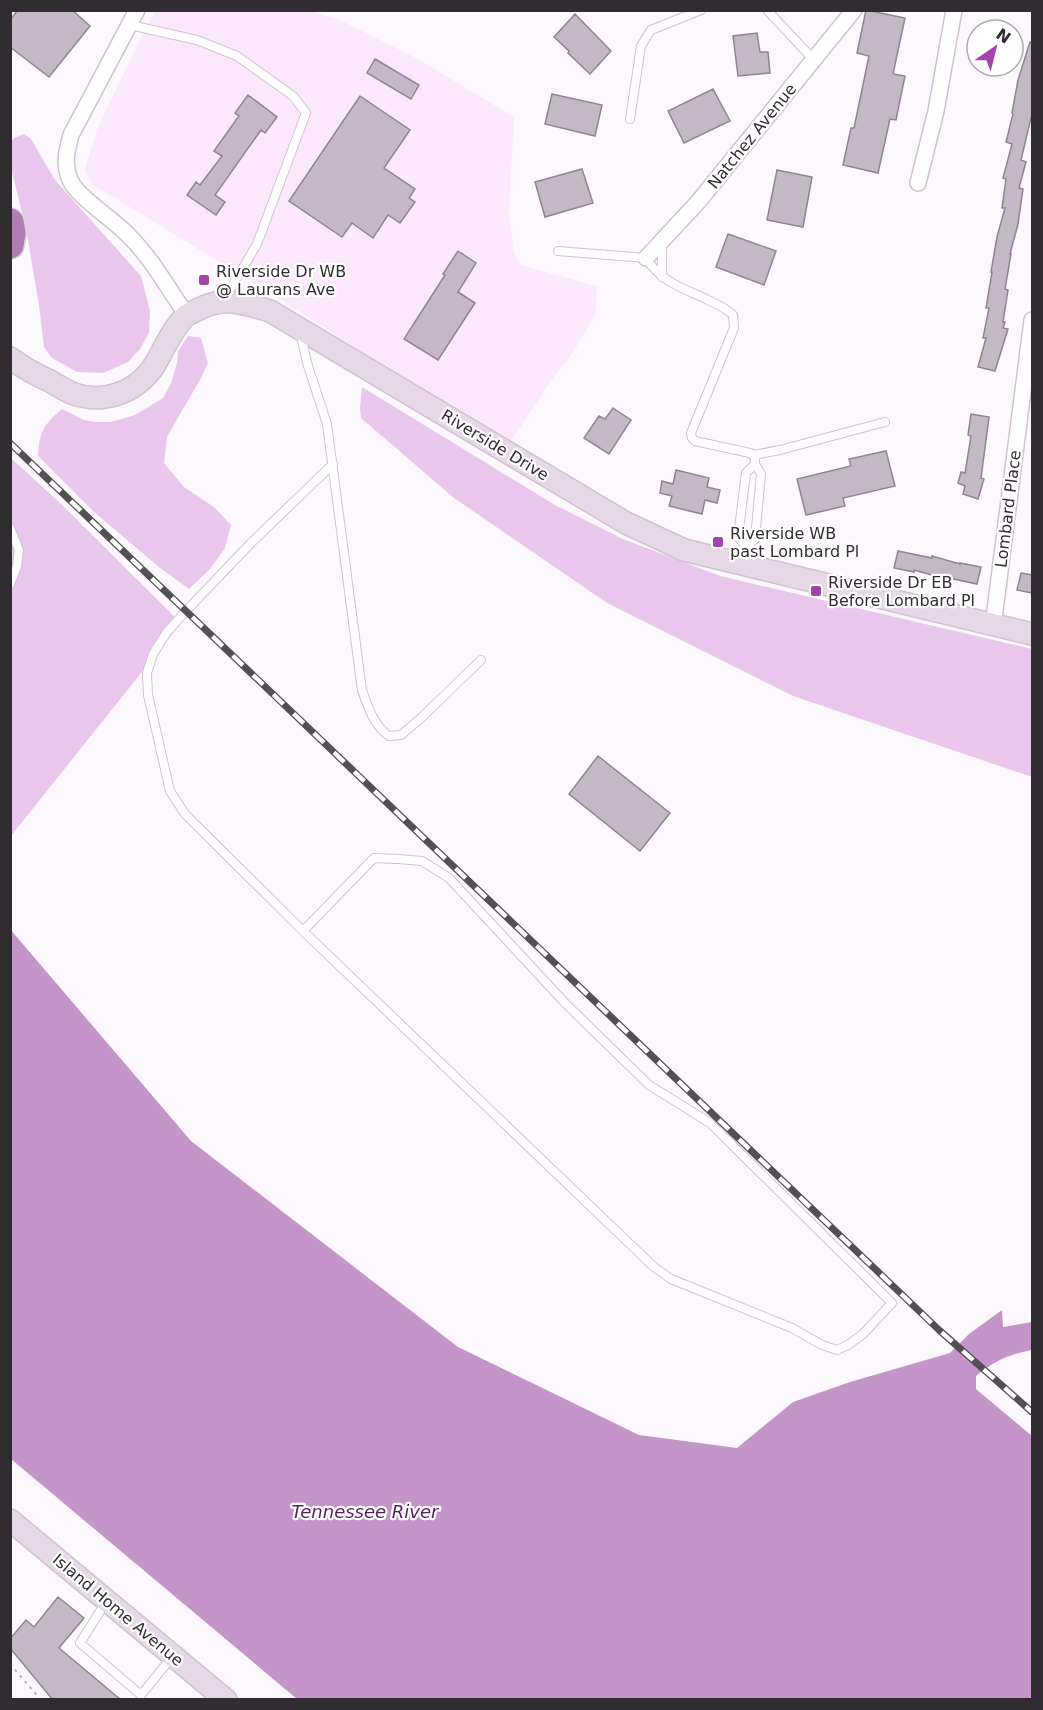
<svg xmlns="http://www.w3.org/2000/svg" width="1043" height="1710" viewBox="0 0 1043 1710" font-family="'DejaVu Sans',sans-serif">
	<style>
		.built { fill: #fce8fd }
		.green { fill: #e9c7ec }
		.water { fill: #c495c8 }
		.building { fill: #c5b8c6; stroke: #908491; stroke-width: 1.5 }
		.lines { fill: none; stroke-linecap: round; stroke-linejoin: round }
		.lane-casing { stroke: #d0c2d1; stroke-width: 10 }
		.street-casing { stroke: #d0c2d1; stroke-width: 18 }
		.secondary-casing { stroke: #d0c2d1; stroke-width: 24 }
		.highway-casing { stroke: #d6d5d6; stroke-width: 30 }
		.path { stroke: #b7b2b7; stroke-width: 2; stroke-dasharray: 3 4.5; stroke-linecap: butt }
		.lane { stroke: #fff; stroke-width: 8 }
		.street { stroke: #fff; stroke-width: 15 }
		.secondary { stroke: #e7d8e8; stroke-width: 21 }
		.highway { stroke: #af7cb4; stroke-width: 27 }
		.rail-casing { stroke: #544f54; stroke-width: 7 }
		.rail { stroke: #fff; stroke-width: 4.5; stroke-dasharray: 14; stroke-linecap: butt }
		.poi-dot { fill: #a344ad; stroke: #fff; stroke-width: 2 }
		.labels { text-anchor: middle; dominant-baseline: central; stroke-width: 4.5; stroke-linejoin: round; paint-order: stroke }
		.street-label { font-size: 16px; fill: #312c31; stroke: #fff }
		.poi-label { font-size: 16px; fill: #312c31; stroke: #fff; text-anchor: start }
		.water-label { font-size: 18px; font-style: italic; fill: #551d5b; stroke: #fff }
	</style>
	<rect width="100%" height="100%" fill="#fdf8fe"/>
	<path class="built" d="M 156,11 L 310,11 L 338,19 L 418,59 L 514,117 L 509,213 L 514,252 L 521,265 L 597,286 L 596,313 L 575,349 L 547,387 L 511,441 L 372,358 L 262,288 L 90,183 L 85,169 L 97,129 L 145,29 Z"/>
	<path class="green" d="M 24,134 L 31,139 L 55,180 L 141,276 L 150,311 L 149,333 L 140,349 L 128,362 L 103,373 L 77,372 L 52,358 L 44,347 L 39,305 L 26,229 L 11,168 L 11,142 L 14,138 Z
		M 188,336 L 201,338 L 208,363 L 201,378 L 167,437 L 164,463 L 184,487 L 214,507 L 231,525 L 225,548 L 210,569 L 189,589 L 160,568 L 94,512 L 38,456 C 39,432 44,424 62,409 L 84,420 L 96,422 L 111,422 L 135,415 L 163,398 L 171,383 L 177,363 L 178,351 Z
		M 362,387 L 555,505 L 623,539 L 720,576 L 1032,649 L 1032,777 L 793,696 L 607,603 L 454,498 L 361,418 L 360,408 Z
		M 10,457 L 61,504 L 181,623 L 11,836 Z"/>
	<path class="water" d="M 10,929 L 191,1141 L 458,1347 L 639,1435 L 737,1448 L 793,1402 L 850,1382 L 950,1353 L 969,1334 L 1002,1310 L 1003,1327 L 1032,1322 L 1032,1350 C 1010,1354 993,1361 976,1376 L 976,1389 L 1032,1436 L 1032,1699 L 297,1699 L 11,1459 Z"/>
	<path class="building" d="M 18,10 L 72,10 L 90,26 L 49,77 L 10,47 L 10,20 Z
		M 866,10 L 905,18 L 893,74 L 905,76 L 896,120 L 890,119 L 878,173 L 843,165 L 851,128 L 854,128 L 869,56 L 857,53 Z
		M 575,14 L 611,51 L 590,74 L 568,53 L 569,51 L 554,37 Z
		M 757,33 L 760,52 L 768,52 L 770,73 L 738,76 L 733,36 Z
		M 1030,42 L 1032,42 L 1032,118 L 1031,118 L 1021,160 L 1026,162 L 1019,188 L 1023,189 L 1018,224 L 1010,254 L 1011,254 L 1005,289 L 1008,290 L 1003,322 L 1005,322 L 1003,328 L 1008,329 L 995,371 L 978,367 L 986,338 L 983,338 L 989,308 L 986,308 L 992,272 L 991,272 L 997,237 L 1005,208 L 1002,208 L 1006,179 L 1003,178 L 1012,144 L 1006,142 L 1013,114 L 1012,113 L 1018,80 Z
		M 375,59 L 419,85 L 411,99 L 367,73 Z
		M 713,89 L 730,121 L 684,143 L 668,111 Z
		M 552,94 L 602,105 L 595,136 L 545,124 Z
		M 248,95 L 277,117 L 265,133 L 261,130 L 215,195 L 225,202 L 216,215 L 187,195 L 196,182 L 200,185 L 222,156 L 214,151 L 239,116 L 235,113 Z
		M 360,96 L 410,130 L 384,168 L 415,189 L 409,198 L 415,202 L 400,223 L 388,215 L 373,238 L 352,223 L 342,237 L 289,201 Z
		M 582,169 L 593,203 L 545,217 L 535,182 Z
		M 777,170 L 812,177 L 803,227 L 767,220 Z
		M 728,234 L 776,251 L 764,285 L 716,267 Z
		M 458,251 L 476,263 L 458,292 L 475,303 L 438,360 L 404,339 L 445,275 L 443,274 Z
		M 613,408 L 631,420 L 609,454 L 584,438 L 599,416 L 605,419 Z
		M 971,414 L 989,417 L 981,478 L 984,479 L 978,499 L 963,494 L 965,486 L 958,483 L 961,472 L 965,473 L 971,436 L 968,435 Z
		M 886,451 L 895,486 L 843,498 L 845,506 L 806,515 L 797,479 L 851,466 L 849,459 Z
		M 676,470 L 709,478 L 707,487 L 720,490 L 717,503 L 705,500 L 702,514 L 669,506 L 672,496 L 660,493 L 662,481 L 673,484 Z
		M 898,551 L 932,558 L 932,556 L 960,564 L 960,563 L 981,567 L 977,584 L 949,578 L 949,580 L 914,570 L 914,572 L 894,568 Z
		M 1021,573 L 1032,575 L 1032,593 L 1017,590 Z
		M 598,756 L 670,813 L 640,851 L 569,794 Z
		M 58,1597 L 84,1618 L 59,1648 L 121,1700 L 53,1700 L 10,1648 L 10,1639 L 26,1620 L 34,1627 Z"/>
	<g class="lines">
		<g class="lane-casing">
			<path id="lane" d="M 767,10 L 814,60
				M 130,25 L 197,40 L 237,56 L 293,96 L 306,113 L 257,244 L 224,300
				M 630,119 L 641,46 L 651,30 L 701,10
				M 558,251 L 646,258 C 661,282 683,288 708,300 C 717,304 726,308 733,315 L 734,328 L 691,433 L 692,438 L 695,441 L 750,453 L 755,457 L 755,464 L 761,474 L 755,539 L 746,546 L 744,563
				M 662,277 L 662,242
				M 300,333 L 308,366 L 327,424 L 362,690 C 368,707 374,726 389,736 L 401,735 L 421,718 L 481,660
				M 754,455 L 780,450 L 885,422
				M 10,528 L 19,550 L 17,566 L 10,584
				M 746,546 L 738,537 L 746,473 L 755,464
				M 303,931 L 374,858 L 398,859 L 422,861 L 449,878 L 566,1004 L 649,1085 L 710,1123 L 892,1303 L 863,1334 L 848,1345 L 837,1350 L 822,1345 L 792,1328 L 671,1279 L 654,1267 L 303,931 L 185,814 L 170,791 L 148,695 L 147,673 L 153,654 L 167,632 L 186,611 L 251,543 L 333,464
				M 106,1602 L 80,1643 L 141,1695 L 172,1657"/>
		</g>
		<g class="street-casing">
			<path id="street" d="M 137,10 L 71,135 C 67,150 63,164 70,180 C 77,197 116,221 130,237 C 153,260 168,289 187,315
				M 918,183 L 936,111 L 954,10
				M 646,258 L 698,202 L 854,10
				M 993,626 L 1032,320"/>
		</g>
		<g class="secondary-casing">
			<path id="secondary" d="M 10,358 C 25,369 34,374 50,381 C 58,386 66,391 74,394 C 103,404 134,393 152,369 C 163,353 172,327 187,315 C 190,313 195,311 199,309 C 225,296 243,303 270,311 L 626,523 L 684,550 L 1032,634
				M 10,1520 L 226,1700"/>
		</g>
		<g class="highway-casing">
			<path id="highway" d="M 10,222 L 12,233 L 10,245"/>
		</g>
		<path class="path" d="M 10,1664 L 41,1700"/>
		<use href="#lane" class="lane"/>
		<use href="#street" class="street"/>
		<use href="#secondary" class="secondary"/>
		<use href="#highway" class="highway"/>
		<g class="rail-casing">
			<path id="rail" d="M 10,443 L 939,1330 L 1032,1412"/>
		</g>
		<use href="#rail" class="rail"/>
	</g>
	<g class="poi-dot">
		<rect x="198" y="274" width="12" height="12" rx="3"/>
		<rect x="712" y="536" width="12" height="12" rx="3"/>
		<rect x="810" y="585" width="12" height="12" rx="3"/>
	</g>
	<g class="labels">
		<g class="street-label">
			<text transform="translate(752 136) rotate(-51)">Natchez Avenue</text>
			<text transform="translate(495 445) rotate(31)">Riverside Drive</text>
			<text transform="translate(1008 509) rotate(-83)">Lombard Place</text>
			<text transform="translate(118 1610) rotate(40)">Island Home Avenue</text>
		</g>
		<g class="poi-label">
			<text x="216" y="271">Riverside Dr WB<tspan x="216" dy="18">@ Laurans Ave</tspan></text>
			<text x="730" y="533">Riverside WB<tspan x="730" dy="18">past Lombard Pl</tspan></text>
			<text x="828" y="582">Riverside Dr EB<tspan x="828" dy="18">Before Lombard Pl</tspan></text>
		</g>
		<g class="water-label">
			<text x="365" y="1511">Tennessee River</text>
		</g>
	</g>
	<rect width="1043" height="1710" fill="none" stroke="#312c31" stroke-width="24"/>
	<g transform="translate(995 48) rotate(35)"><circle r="28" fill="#ffffff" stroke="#adabad" stroke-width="1.5"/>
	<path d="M0-4.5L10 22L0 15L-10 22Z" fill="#a344ad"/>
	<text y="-9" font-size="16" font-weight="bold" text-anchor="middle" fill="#312c31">N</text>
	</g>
</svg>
